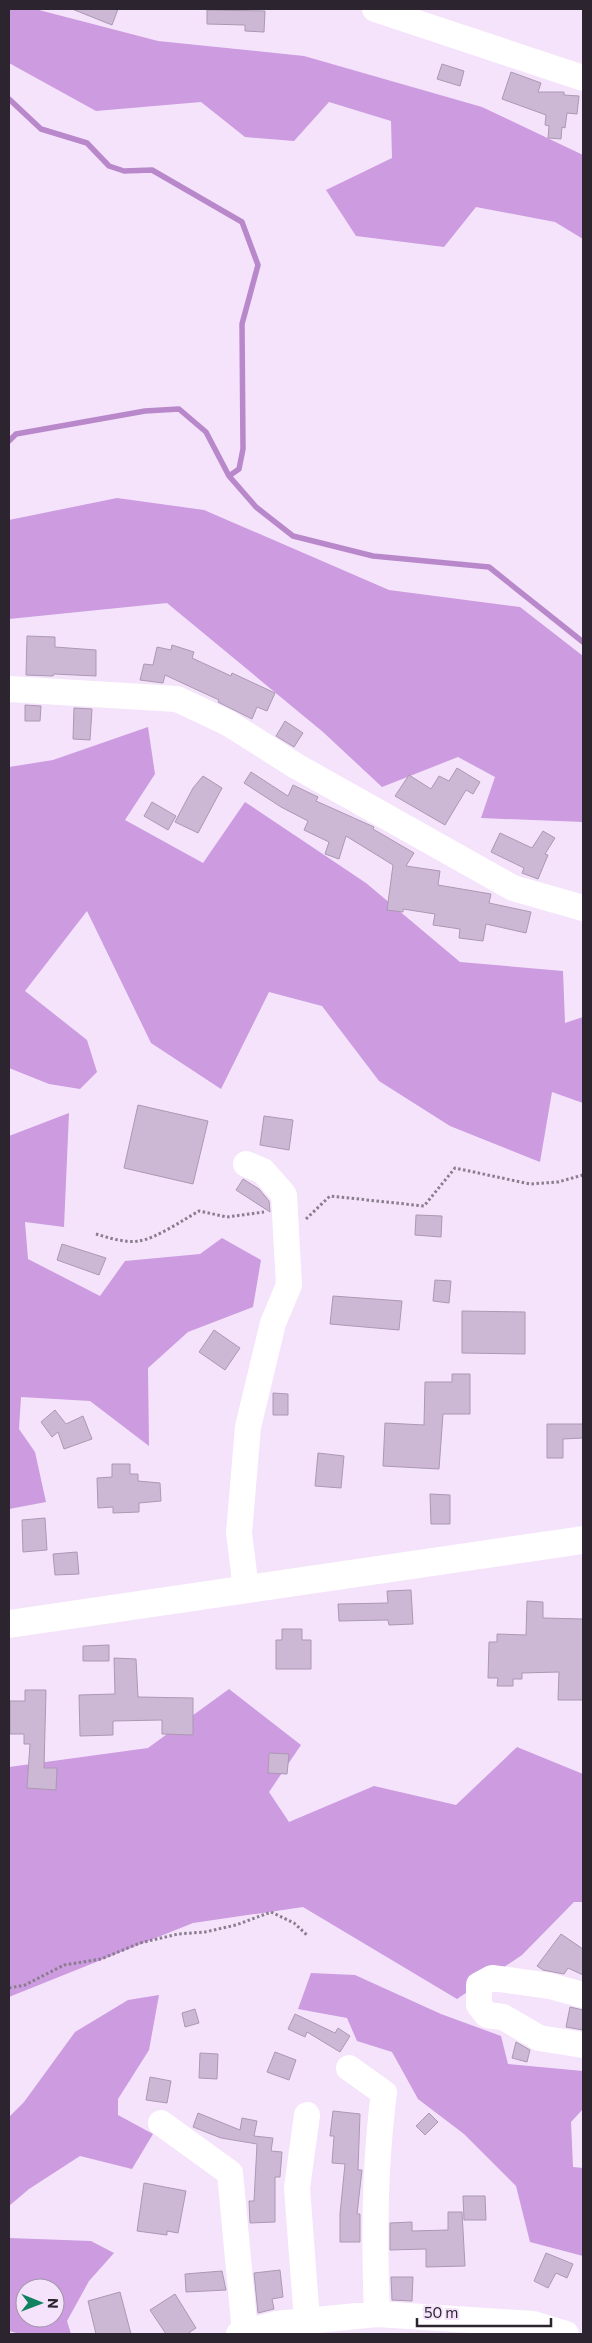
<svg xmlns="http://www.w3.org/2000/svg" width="592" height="2343" viewBox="0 0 592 2343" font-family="Commissioner,sans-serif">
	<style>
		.forest { fill: #cc9be0; fill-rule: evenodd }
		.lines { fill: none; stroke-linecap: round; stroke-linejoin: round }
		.stream { stroke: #b888cb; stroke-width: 5.5 }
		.building { fill: #ccb8d4; stroke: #ac98b4 }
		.path { stroke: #897d8e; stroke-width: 3; stroke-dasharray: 2.5 2.5; stroke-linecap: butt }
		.minor { stroke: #fff; stroke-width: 26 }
		.major { stroke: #fff; stroke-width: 28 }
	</style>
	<rect width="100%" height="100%" fill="#f4e3fb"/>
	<path class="forest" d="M 9,9 L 35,9 L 158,41 L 304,56 L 482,107 L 583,155 L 583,239 L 555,222 L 476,207 L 444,247 L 356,236 L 326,190 L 392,158 L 391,121 L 329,102 L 294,141 L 245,137 L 201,102 L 96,111 L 9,63 Z
		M 117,498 L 204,510 L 389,590 L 520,607 L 583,656 L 583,822 L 481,818 L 495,777 L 458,757 L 382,787 L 323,732 L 167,603 L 9,619 L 9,520 Z
		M 148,727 L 155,774 L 125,820 L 203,863 L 245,802 L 366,883 L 460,962 L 563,971 L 565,1023 L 583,1017 L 583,1103 L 552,1092 L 540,1162 L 450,1126 L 379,1081 L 322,1006 L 269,992 L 221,1089 L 151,1043 L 87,911 L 25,991 L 87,1040 L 97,1072 L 80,1089 L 49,1084 L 9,1068 L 9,767 L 53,760 Z
		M 69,1113 L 64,1227 L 25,1222 L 28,1259 L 100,1296 L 125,1261 L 200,1254 L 222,1238 L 261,1260 L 253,1307 L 188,1332 L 148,1368 L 149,1446 L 90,1401 L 21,1397 L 19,1429 L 35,1452 L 46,1502 L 9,1509 L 9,1136 Z
		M 229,1689 L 301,1745 L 269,1792 L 289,1822 L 374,1786 L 456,1805 L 517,1747 L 583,1774 L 583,1902 L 574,1902 L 522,1955 L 457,1999 L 303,1907 L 193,1923 L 9,1997 L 9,1767 L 148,1748 Z
		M 311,1973 L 355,1975 L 441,2014 L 501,2036 L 508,2064 L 583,2071 L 583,2109 L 571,2122 L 573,2167 L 583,2168 L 583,2256 L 530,2242 L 516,2186 L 464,2134 L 418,2099 L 392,2052 L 357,2041 L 347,2018 L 298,2009 Z
		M 159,1995 L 149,2050 L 118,2099 L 118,2115 L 153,2134 L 132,2169 L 80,2156 L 29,2189 L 9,2206 L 9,2117 L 24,2102 L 75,2032 L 128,2000 Z
		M 9,2238 L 91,2241 L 114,2253 L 89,2281 L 67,2321 L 71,2334 L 20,2334 L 9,2331 ZM 25,2288 L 55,2288 L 55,2318 L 25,2318 Z"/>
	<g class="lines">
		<path class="stream" d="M 9,99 L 41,129 L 87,143 L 109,166 L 124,171 L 152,170 L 242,222 L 258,265 L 242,324 L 243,449 L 239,469 L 229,476
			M 9,441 L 16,434 L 145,411 L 179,409 L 206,432 L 229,476 L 256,507 L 293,536 L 373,556 L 489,567 L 583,642"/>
	</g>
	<path class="building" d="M 72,9 L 118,9 L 112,25 Z
		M 207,10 L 265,11 L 264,32 L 245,31 L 245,25 L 207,24 Z
		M 442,64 L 464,71 L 460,86 L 437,79 Z
		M 511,72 L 541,83 L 538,92 L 564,92 L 564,95 L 579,96 L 577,114 L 567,113 L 565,128 L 562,127 L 561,139 L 548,138 L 549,126 L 545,125 L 546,115 L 502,99 Z
		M 27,636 L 55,637 L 55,647 L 96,650 L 96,676 L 54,674 L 53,676 L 26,675 Z
		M 172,645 L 194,652 L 192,658 L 231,676 L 232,673 L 275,693 L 267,711 L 257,707 L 252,719 L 218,702 L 219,700 L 165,675 L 163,683 L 140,680 L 144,664 L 153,665 L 157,647 L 171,650 Z
		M 25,705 L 41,706 L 40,721 L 25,721 Z
		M 74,708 L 92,709 L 90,740 L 73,739 Z
		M 285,721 L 303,733 L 294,747 L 276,736 Z
		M 457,768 L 480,782 L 473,794 L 466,790 L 445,825 L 395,796 L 409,775 L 431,789 L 439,776 L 449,781 Z
		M 251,772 L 288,796 L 293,785 L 318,797 L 316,801 L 374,827 L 373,829 L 414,853 L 406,866 L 440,871 L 438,885 L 491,894 L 489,903 L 531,912 L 526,933 L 486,924 L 483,941 L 459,938 L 460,929 L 433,925 L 435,914 L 403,909 L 403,912 L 387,910 L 393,865 L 346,836 L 339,859 L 325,854 L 329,842 L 304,830 L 308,821 L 281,807 L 244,783 Z
		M 203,776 L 222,788 L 198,833 L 175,822 L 193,788 Z
		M 152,802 L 176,816 L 168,830 L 144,816 Z
		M 543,831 L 555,838 L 545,854 L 548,855 L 538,879 L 522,873 L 524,868 L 491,852 L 500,833 L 532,848 Z
		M 138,1105 L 208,1121 L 193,1184 L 124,1168 Z
		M 264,1116 L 293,1120 L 289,1150 L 260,1145 Z
		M 243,1179 L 259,1189 L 269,1201 L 270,1212 L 236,1190 Z
		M 416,1215 L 442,1216 L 441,1237 L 415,1235 Z
		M 62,1244 L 106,1258 L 99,1275 L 57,1260 Z
		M 435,1280 L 451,1281 L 449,1303 L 433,1301 Z
		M 333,1296 L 402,1301 L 399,1330 L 330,1324 Z
		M 462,1311 L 525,1312 L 525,1354 L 462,1353 Z
		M 214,1330 L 240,1348 L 225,1370 L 199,1352 Z
		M 452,1374 L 470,1374 L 470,1414 L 443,1414 L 439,1469 L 383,1466 L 385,1423 L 424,1425 L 425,1382 L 452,1382 Z
		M 273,1393 L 288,1394 L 288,1415 L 273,1415 Z
		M 55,1410 L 66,1424 L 83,1416 L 92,1439 L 64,1449 L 58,1432 L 52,1437 L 41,1422 Z
		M 547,1424 L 583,1424 L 583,1438 L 563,1439 L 563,1458 L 547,1458 Z
		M 318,1453 L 344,1456 L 341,1488 L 315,1486 Z
		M 112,1464 L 130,1464 L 130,1474 L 138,1474 L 138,1481 L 160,1483 L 161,1501 L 139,1503 L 139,1512 L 113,1513 L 113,1507 L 98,1508 L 97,1478 L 112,1477 Z
		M 430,1494 L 450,1495 L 450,1524 L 431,1524 Z
		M 45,1518 L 47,1550 L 23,1552 L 22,1520 Z
		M 77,1552 L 79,1574 L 55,1575 L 53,1554 Z
		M 411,1590 L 413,1624 L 389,1625 L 388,1620 L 339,1621 L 338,1604 L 388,1603 L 387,1591 Z
		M 527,1601 L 543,1602 L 543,1618 L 583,1619 L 583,1700 L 558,1700 L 559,1672 L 522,1673 L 522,1679 L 513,1679 L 513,1686 L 497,1686 L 498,1678 L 488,1678 L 489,1642 L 497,1642 L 497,1634 L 526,1635 Z
		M 282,1629 L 302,1629 L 302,1640 L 311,1640 L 311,1669 L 276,1669 L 276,1640 L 282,1640 Z
		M 109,1645 L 109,1661 L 83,1661 L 83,1646 Z
		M 114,1658 L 136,1659 L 138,1697 L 193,1698 L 193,1735 L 162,1734 L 162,1720 L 113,1721 L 113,1735 L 80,1736 L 79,1695 L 115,1694 Z
		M 25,1690 L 46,1690 L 44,1768 L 57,1768 L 56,1790 L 27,1788 L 30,1744 L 24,1744 L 24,1734 L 10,1734 L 10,1701 L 25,1701 Z
		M 269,1753 L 289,1754 L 287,1774 L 268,1773 Z
		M 561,1934 L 583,1949 L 583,1975 L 568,1968 L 564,1974 L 543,1970 L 537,1966 Z
		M 570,2007 L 583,2010 L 583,2030 L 566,2027 Z
		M 195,2009 L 199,2023 L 185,2027 L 182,2013 Z
		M 295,2014 L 335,2033 L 338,2028 L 350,2036 L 340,2052 L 307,2032 L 305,2037 L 288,2029 Z
		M 516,2042 L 530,2050 L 527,2062 L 512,2058 Z
		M 275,2052 L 296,2060 L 289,2080 L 267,2072 Z
		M 200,2053 L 218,2054 L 217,2079 L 199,2078 Z
		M 150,2077 L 171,2081 L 167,2103 L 146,2100 Z
		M 333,2111 L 360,2114 L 358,2170 L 362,2170 L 357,2214 L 360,2214 L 360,2242 L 340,2242 L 340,2214 L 345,2164 L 332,2163 L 334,2136 L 330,2136 Z
		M 198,2113 L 240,2130 L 242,2118 L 257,2121 L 254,2136 L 273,2138 L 271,2151 L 282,2152 L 280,2177 L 275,2177 L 275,2222 L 250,2223 L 249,2201 L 254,2201 L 257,2144 L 221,2138 L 193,2127 Z
		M 429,2113 L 438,2122 L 425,2135 L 416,2126 Z
		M 144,2183 L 186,2191 L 178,2233 L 167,2231 L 167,2235 L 137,2231 Z
		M 463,2196 L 485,2196 L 486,2220 L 464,2220 Z
		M 448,2212 L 462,2212 L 465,2266 L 426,2267 L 426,2249 L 390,2250 L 390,2223 L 412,2222 L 412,2231 L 448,2230 Z
		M 546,2253 L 573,2264 L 567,2278 L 556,2273 L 548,2288 L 534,2281 Z
		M 280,2270 L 283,2297 L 272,2299 L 274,2309 L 258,2313 L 254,2273 Z
		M 222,2271 L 226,2290 L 186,2292 L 185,2274 Z
		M 391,2277 L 413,2277 L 412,2301 L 392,2300 Z
		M 120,2292 L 131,2334 L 96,2334 L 88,2301 Z
		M 175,2294 L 196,2328 L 187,2334 L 166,2334 L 150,2310 Z"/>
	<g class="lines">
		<path class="path" d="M 306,1219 L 330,1196 L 424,1206 L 455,1168 L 530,1184 L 558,1182 L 583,1175
			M 96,1234 C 109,1238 125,1243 139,1241 C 157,1238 183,1220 199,1211 L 227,1217 L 264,1212
			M 9,1988 L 25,1985 L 64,1965 L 101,1959 L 140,1943 L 178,1934 L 205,1932 L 236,1925 L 271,1912 L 294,1923 L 307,1935"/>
		<path class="minor" d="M 375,9 L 583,78
			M 9,689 L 177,699 L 228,723 L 296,766 L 513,888 L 583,908
			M 246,1589 L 239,1533 L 248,1427 L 273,1323 L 289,1285 L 284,1195 L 263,1171 L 246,1164
			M 583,1995 L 550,1986 L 492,1978 L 479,1985 L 479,2005 L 487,2015 L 503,2017 L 539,2038 L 583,2045
			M 349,2068 L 384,2093 C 374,2167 374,2240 377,2314
			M 307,2115 L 297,2188 L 307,2321
			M 161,2123 L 230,2173 L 245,2333
			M 239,2334 L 276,2324 L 377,2314 L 533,2324 L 566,2334"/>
		<path class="major" d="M 9,1624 L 583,1540"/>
	</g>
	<rect width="592" height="2343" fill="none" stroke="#2c2530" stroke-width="20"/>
	<g transform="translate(40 2303) rotate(91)"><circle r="24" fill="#f4e3fb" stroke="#a497aa"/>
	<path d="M0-4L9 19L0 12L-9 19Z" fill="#118260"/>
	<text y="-8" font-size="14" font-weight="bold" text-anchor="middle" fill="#2c2530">N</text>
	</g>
	<path d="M417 2318v8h134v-8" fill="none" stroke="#2c2530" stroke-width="2.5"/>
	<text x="424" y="2318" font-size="15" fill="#2c2530" stroke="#f4e3fb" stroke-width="4" paint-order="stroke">50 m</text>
</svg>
